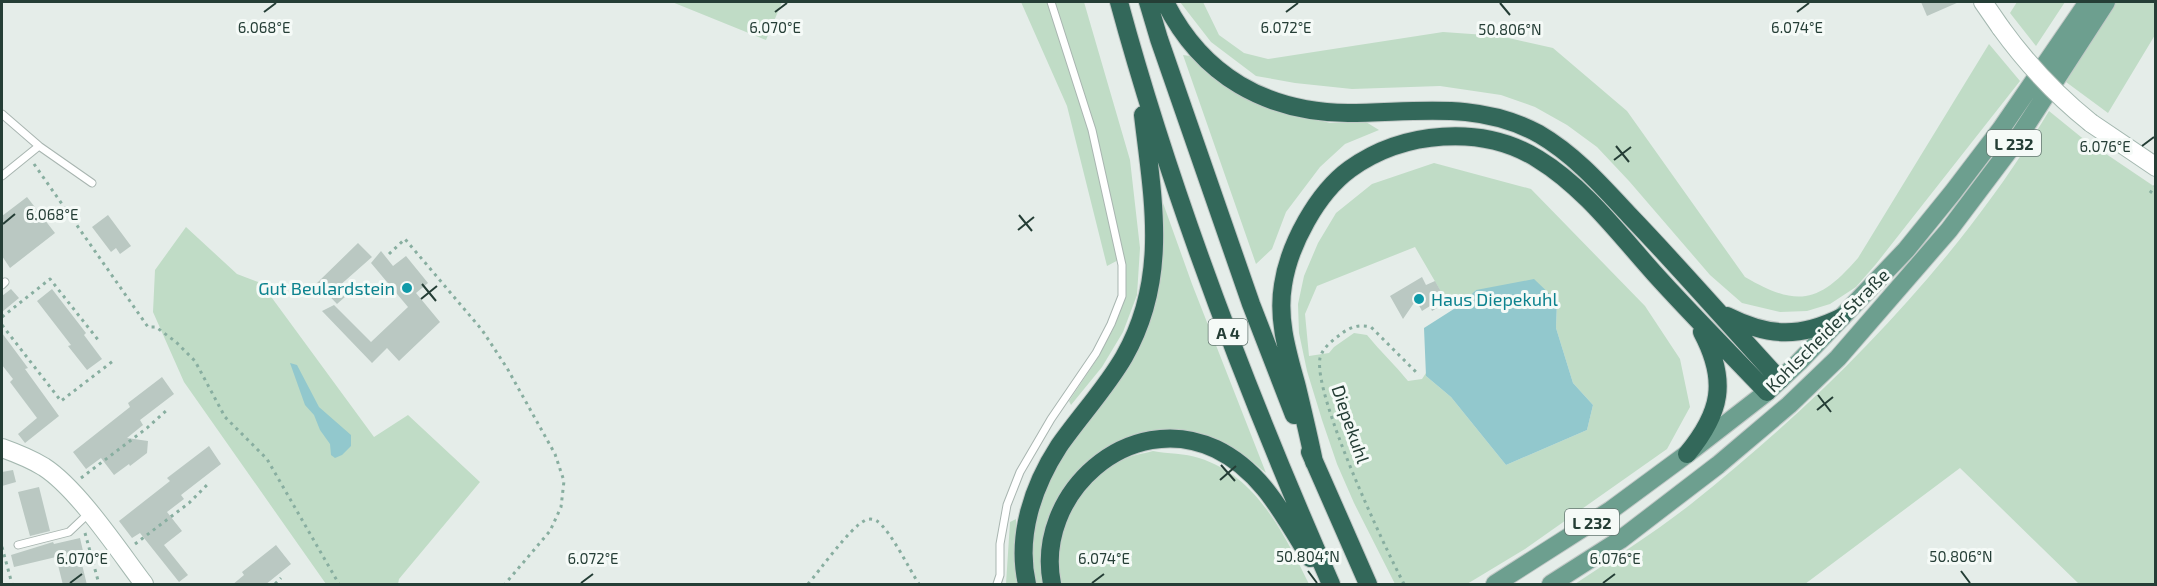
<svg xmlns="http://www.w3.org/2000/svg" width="2157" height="586" viewBox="0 0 2157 586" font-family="'Exo 2',sans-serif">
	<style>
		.green { fill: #c0dcc6; fill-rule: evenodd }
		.water { fill: #92c8cd }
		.building { fill: #bac8c2 }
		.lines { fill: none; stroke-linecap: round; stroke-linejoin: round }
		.lane-casing { stroke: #a8b5b0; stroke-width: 9 }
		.secondary-casing { stroke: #a4b8b0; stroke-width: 20 }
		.primary-casing { stroke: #c2c9c7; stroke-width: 20 }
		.highway-casing { stroke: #c2c9c7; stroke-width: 20 }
		.path { stroke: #88aea0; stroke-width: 3; stroke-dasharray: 3 4.5; stroke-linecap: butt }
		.lane { stroke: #fff; stroke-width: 7 }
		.secondary { stroke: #fff; stroke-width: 18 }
		.primary { stroke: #6d9f8f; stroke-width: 18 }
		.highway { stroke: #33685a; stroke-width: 18 }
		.secondary-bridge-casing { stroke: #a4b8b0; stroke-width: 20; stroke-linecap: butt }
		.secondary-bridge { stroke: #fff; stroke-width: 18 }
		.ticks { fill: none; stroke: #253e36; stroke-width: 2 }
		.culture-dot { fill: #0f9aa8; stroke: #f5faf7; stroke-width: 2 }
		.labels { text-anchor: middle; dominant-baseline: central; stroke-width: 6; stroke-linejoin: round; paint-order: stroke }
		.shield { fill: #f5faf7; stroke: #637670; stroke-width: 1.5 }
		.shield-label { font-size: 16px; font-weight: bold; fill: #253e36 }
		.culture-label { font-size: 18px; fill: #0d838f; stroke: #f5faf7; text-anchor: end }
		.street-label { font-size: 18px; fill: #253e36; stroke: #f5faf7 }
		.ticks-label { font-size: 15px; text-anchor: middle; fill: #253e36; stroke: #f5faf7; stroke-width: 6; stroke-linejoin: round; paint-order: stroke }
	</style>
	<rect width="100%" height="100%" fill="#e5ede9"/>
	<path class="green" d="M 672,2 L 782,2 L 766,40 Z
		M 1021,2 L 1084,2 L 1130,160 L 1140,248 L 1137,295 L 1123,332 L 1102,367 L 1071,405 L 1069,401 L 1095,362 L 1112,331 L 1125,294 L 1124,257 L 1107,266 L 1067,106 Z
		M 1180,2 L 1203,2 L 1219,35 L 1244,53 L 1268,59 L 1443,32 L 1500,36 L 1553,48 L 1627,111 L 1745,277 C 1797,307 1818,304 1858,258 L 1989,44 L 2020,81 L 1876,264 L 1856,287 L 1830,304 L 1807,311 L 1780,312 L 1742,303 L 1710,275 L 1629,181 L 1597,147 L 1567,125 L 1535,107 L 1501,95 L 1440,86 L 1352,89 L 1295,83 L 1256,76 L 1211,42 Z
		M 2017,2 L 2065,2 L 2036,46 L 2010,13 Z
		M 2115,2 L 2155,2 L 2155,35 L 2108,113 L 2066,82 Z
		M 1183,55 L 1190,56 L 1217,80 L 1236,93 L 1254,102 L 1330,123 L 1366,122 L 1379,130 L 1345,144 L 1320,167 L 1286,212 L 1272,249 L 1256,264 Z
		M 2049,111 L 2081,137 L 2155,187 L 2155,584 L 2079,584 L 1960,468 L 1805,584 L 1575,584 C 1614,558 1654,533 1691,504 C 1829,394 1958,263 2049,111 Z
		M 1434,163 L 1531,189 L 1645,306 L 1680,359 L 1690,407 L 1667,449 L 1525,549 L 1467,584 L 1395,584 L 1354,503 L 1337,464 L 1322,420 L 1307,371 L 1299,333 L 1298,304 L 1304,276 L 1318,243 L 1336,213 L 1372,184 ZM 1415,247 L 1447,302 L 1457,307 L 1476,290 L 1557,301 L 1556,328 L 1573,383 L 1593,405 L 1587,430 L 1506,465 L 1451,397 L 1426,376 L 1426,373 L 1422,379 L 1408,381 C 1395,365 1380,351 1367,335 L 1354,333 L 1334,347 L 1329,353 L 1309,356 L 1305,314 L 1317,286 Z
		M 1163,203 L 1192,284 L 1266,473 C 1243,453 1227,444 1198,436 L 1085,465 L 1064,488 L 1052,508 L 1043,542 L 1042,575 L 1044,584 L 1036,584 C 1019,517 1063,456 1094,400 C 1116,363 1137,325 1158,288 L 1163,251 Z
		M 186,227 L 237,274 L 261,283 L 374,437 L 408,415 L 480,482 L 399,579 L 398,584 L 326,584 L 184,382 L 153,312 L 155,270 Z
		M 1153,451 C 1168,454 1185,453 1199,458 C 1257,476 1284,534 1309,584 L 1062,584 C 1049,535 1079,483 1122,460 C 1131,455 1143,454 1153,451 Z
		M 1016,519 L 1017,584 L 1006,584 L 1010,522 Z"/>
	<path class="water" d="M 1534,279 L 1557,301 L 1556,328 L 1573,383 L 1593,405 L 1587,430 L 1506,465 L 1451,397 L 1426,376 L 1424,328 L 1457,307 L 1476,290 Z
		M 290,363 L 297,365 L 319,407 L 351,435 L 351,446 L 342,455 L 335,458 L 331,455 L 330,444 L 320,430 L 314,415 L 305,405 Z"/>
	<path class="building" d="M 1921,2 L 1959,2 L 1927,16 Z
		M 27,197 L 55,233 L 10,268 L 2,256 L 2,216 Z
		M 108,215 L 131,246 L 120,254 L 116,248 L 111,252 L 92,227 Z
		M 358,243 L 372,257 L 338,287 L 346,296 L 337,304 L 317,283 Z
		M 381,251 L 393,266 L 406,256 L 428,283 L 416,293 L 440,322 L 399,361 L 387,348 L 372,363 L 322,311 L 334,305 L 371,342 L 408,307 L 371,263 Z
		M 1422,277 L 1426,285 L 1435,281 L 1447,302 L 1432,311 L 1430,306 L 1422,311 L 1416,300 L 1403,319 L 1390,296 Z
		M 11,289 L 19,298 L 2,312 L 2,296 Z
		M 52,289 L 86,333 L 84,335 L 102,359 L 87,370 L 68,346 L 71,345 L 37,301 Z
		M 2,333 L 28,368 L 25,369 L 59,416 L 25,443 L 18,434 L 37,418 L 10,382 L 13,379 L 2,365 Z
		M 162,377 L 174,394 L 140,420 L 143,425 L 127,438 L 148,441 L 147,453 L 130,466 L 129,464 L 114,475 L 101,458 L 86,469 L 73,452 L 130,407 L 128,403 Z
		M 209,446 L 221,464 L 181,495 L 184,499 L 167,512 L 182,531 L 164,545 L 188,575 L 179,582 L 140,533 L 132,538 L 119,521 L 170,481 L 167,478 Z
		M 13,470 L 16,482 L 2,486 L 2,472 Z
		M 39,487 L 50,531 L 30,536 L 18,492 Z
		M 80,538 L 83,551 L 79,552 L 87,585 L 63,585 L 56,557 L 14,567 L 11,555 L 53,542 L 54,544 Z
		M 276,545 L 291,564 L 265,585 L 232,585 L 244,575 L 242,572 Z"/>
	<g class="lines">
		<g class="lane-casing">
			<path id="lane" d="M 2,114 L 39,146 L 2,176
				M 39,146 L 92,183
				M 2,285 L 5,282
				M 18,545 L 69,532 L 88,514
				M 997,584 L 1000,575 L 1000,544 L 1007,505 L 1020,472 L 1051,419 L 1096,353 L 1111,324 L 1122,296 L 1122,265 L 1092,130 L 1051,2"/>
		</g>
		<g class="secondary-casing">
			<path id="secondary" d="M 1983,2 L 2001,28
				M 2091,123 L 2156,167
				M 2,448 C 16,453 31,459 44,467 C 78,489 119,551 144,584"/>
		</g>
		<g class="primary-casing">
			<path id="primary" d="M 1495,584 L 1611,510 L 1687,454 L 1767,392 L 1799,362 L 1906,250 L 1953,192 L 2001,129 L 2088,2
				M 1551,584 L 1620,540 L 1718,465 L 1789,405 L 1838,358 L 1949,230 L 2016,141 L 2106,2"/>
		</g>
		<g class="highway-casing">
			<path id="highway" d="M 1119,2 C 1173,201 1248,395 1331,584
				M 1148,2 L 1159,39 L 1251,304 L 1294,415
				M 1165,2 C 1202,76 1266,112 1348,113 C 1415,113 1477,100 1539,134 C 1575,155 1602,186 1630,216 C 1681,269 1730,326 1780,380
				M 1727,316 C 1769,337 1800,338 1842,317
				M 1310,452 L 1368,584
				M 1687,454 C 1721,413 1728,381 1702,332
				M 1314,462 C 1309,437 1303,412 1297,387 C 1288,354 1277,320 1283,285 C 1289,245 1317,193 1350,169 C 1403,131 1482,124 1538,159 C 1584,187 1619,234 1654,273 C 1691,314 1729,352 1767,392
				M 1027,584 C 1016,536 1033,486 1059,446 C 1080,416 1106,388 1124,357 C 1169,278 1153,200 1143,115
				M 1052,584 C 1034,494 1129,408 1216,449 C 1262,471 1284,516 1310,558"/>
		</g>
		<path class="path" d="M 34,164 L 148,327 L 156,327 L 176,342 L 195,361 L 225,417 L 267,459 L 339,584
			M 2150,193 L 2156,185
			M 389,254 L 405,239 L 482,330 L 507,368 L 555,454 L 564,481 L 561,507 L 550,531 L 505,584
			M 2,317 L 50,279 L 99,341
			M 2,325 L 61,401 L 113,361
			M 81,478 L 147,428 L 167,410
			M 85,533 L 99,584
			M 135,544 L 189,503 L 207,485
			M 2,547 L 12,584
			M 275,584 L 281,578
			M 808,584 C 820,570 850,528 864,521 C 868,518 874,519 877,521 C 891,531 909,569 919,584
			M 1404,584 C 1384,546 1313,395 1320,358 C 1323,347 1333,340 1341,334 C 1350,327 1359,324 1371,327 L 1419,375"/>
		<use href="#lane" class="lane"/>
		<use href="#secondary" class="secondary"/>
		<use href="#primary" class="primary"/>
		<use href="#highway" class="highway"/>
		<g class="secondary-bridge-casing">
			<path id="secondary-bridge" d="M 2001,28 C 2027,64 2056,95 2091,123"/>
		</g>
		<use href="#secondary-bridge" class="secondary-bridge"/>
	</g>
	<path class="ticks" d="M 1500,3 L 1510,15M 264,12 L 276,3M 775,12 L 787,3M 1286,12 L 1298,3M 1797,12 L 1809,3M 1616,146 L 1629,162M 2142,146 L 2154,137M 1614,160 L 1631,147M 1019,215 L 1032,231M 3,224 L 15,214M 1018,230 L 1034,217M 422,284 L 436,301M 421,299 L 437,286M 1818,395 L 1831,412M 1817,410 L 1833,397M 1221,465 L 1235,481M 1220,480 L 1236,466M 1308,571 L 1317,583M 1961,571 L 1970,583M 70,583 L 82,574M 581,583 L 593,574M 1092,583 L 1104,574M 1603,583 L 1615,574"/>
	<g class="culture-dot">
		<circle cx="407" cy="288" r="6"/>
		<circle cx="1419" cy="299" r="6"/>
	</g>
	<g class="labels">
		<g class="shield">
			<rect x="1987" y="130" width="54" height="26" rx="4.5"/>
			<rect x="1208.5" y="319" width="39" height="26" rx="4.5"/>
			<rect x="1565" y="509" width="54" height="26" rx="4.5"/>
		</g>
		<g class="shield-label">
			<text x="2014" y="143">L 232</text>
			<text x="1228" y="332">A 4</text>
			<text x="1592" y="522">L 232</text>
		</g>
		<g class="culture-label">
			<text x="395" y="288">Gut Beulardstein</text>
			<text x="1431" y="299" text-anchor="start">Haus Diepekuhl</text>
		</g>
		<g class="street-label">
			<text transform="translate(1827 330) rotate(-45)">Kohlscheider Straße</text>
			<text transform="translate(1351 424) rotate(71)">Diepekuhl</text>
		</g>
	</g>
	<g class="ticks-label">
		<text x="264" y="33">6.068°E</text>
		<text x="1286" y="33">6.072°E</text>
		<text x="775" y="33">6.070°E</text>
		<text x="1797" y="33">6.074°E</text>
		<text x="1510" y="35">50.806°N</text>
		<text x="2105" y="152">6.076°E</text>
		<text x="52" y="220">6.068°E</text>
		<text x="1308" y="562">50.804°N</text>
		<text x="1961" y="562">50.806°N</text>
		<text x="82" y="564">6.070°E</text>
		<text x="593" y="564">6.072°E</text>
		<text x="1104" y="564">6.074°E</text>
		<text x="1615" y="564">6.076°E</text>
	</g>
	<rect width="2157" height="586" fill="none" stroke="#253e36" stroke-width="6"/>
</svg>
